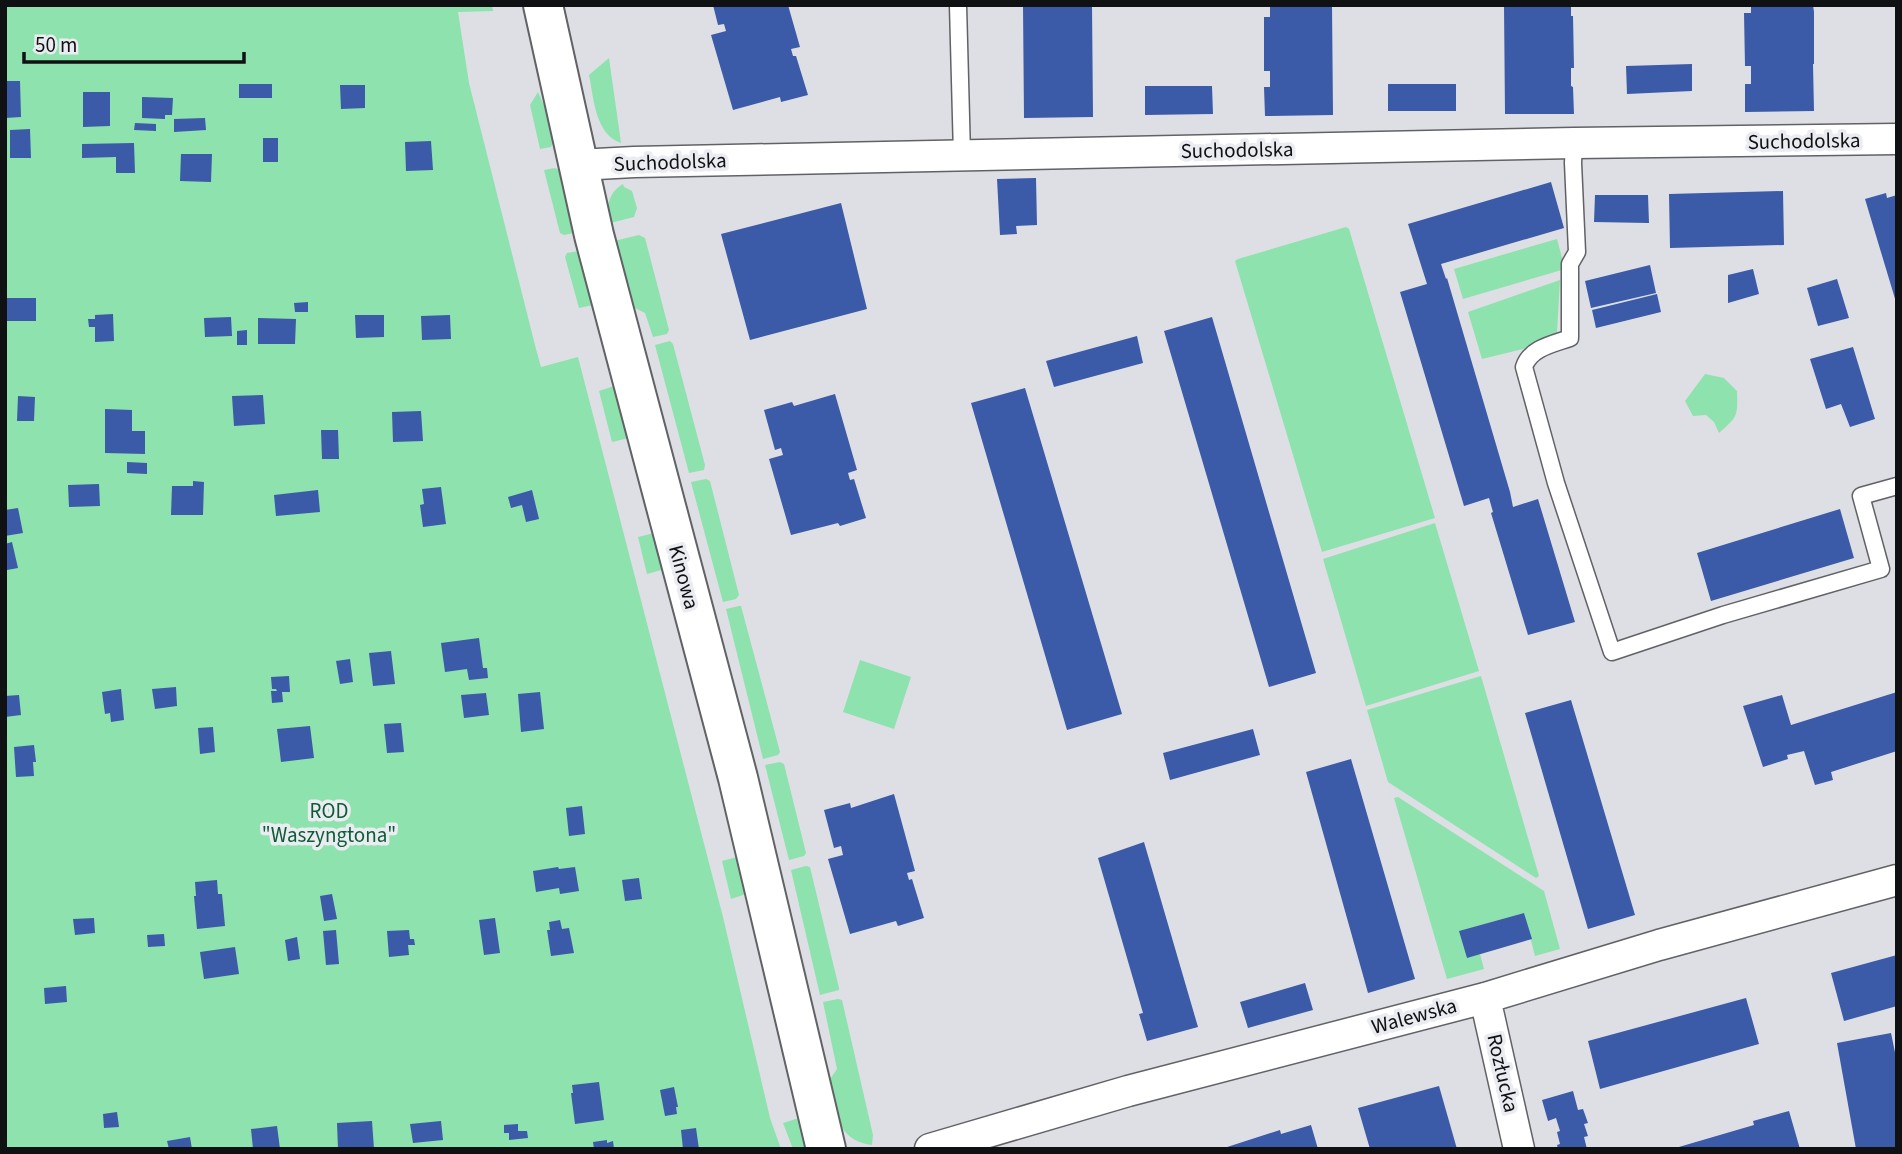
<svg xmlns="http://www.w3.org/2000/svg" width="1902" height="1154" viewBox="0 0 1902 1154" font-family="'Source Sans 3',sans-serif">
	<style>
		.green { fill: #8ee2ae }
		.building { fill: #3b5aa7 }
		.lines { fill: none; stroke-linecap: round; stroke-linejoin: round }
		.lane-casing { stroke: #606266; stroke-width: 19 }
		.street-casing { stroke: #606266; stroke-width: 33 }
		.secondary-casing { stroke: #606266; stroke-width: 42 }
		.lane { stroke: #fff; stroke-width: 16 }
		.street { stroke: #fff; stroke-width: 30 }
		.secondary { stroke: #fff; stroke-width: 38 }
		.labels { text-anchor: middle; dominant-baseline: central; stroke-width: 7; stroke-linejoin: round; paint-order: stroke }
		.street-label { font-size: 21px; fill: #101112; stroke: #eaecf1 }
		.park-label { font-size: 21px; fill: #0d5c36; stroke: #eaecf1 }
	</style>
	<rect width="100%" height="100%" fill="#dddfe4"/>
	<path class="green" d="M 5,5 L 492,5 L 493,11 L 458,12 L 469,83 L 536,349 L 541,367 L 578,357 L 723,917 L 770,1118 L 781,1149 L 5,1149 Z
		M 609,58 L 621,143 C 595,134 594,99 589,75 Z
		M 538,92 L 546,110 L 553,143 L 551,147 L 540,149 L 530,105 Z
		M 555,168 L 559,170 L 574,233 L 564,235 L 560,233 L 544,170 Z
		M 623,184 L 624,187 L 632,191 L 637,208 L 634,217 L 610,223 C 606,206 608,193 623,184 Z
		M 1346,227 L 1349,229 L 1435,518 L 1322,552 L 1235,261 L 1238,259 Z
		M 639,235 L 645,238 L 669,330 L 667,334 L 653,337 L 645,313 L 631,306 L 614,241 Z
		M 1557,239 L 1565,269 L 1463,299 L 1454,269 Z
		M 579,251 L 593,305 L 579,308 L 565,257 L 567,253 Z
		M 1560,280 L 1557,332 L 1523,349 L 1482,359 L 1468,312 Z
		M 670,341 L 673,344 L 705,465 L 704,470 L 689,473 L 655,345 Z
		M 1705,374 L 1724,378 L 1737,391 C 1738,417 1737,417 1719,433 L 1714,422 L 1706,415 L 1693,416 L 1685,401 Z
		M 614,386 L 629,438 L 612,442 L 599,391 Z
		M 706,479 L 710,481 L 739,595 L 736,599 L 723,602 L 691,482 Z
		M 1435,523 L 1479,671 L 1366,706 L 1323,559 Z
		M 654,533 L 665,569 L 647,574 L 638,537 Z
		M 739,606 L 741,606 L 780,752 L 778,755 L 763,759 L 726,609 Z
		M 860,660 L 911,677 L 894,729 L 843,712 Z
		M 1481,676 L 1539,876 L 1536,878 L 1388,782 L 1367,710 Z
		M 780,762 L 784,764 L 806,853 L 804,856 L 789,860 L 765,765 Z
		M 1398,797 L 1544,891 L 1560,949 L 1535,956 L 1524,913 L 1460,931 L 1480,954 L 1484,969 L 1447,979 L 1394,798 Z
		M 741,856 L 746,894 L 731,899 L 722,861 Z
		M 806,866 L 810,867 L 839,988 L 839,990 L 820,995 L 791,870 Z
		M 838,999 L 842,1000 L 873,1135 L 872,1145 C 837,1141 835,1111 828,1082 L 837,1069 L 823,1002 Z
		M 799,1118 L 806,1149 L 793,1149 L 783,1123 Z"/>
	<path class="building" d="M 713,5 L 788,5 L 800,47 L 791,49 L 793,56 L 796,56 L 808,95 L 781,102 L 780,97 L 733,110 L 711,35 L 726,31 L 724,24 L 718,25 Z
		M 1023,5 L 1092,5 L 1093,117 L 1024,118 Z
		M 1270,5 L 1332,5 L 1333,115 L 1265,116 L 1264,87 L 1270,87 L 1270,71 L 1264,71 L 1264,17 L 1270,17 Z
		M 1504,5 L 1571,5 L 1571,16 L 1573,16 L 1574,68 L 1571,68 L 1571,86 L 1573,87 L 1574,114 L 1505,114 Z
		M 1751,5 L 1813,5 L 1814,12 L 1814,64 L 1813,64 L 1814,111 L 1745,112 L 1745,84 L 1751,84 L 1751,66 L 1745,66 L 1744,13 L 1751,13 Z
		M 1692,64 L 1692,91 L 1627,94 L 1626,66 Z
		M 5,81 L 20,81 L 21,117 L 5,118 Z
		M 239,84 L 272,84 L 272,98 L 239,98 Z
		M 1388,84 L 1456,84 L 1456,111 L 1388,111 Z
		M 340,85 L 365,85 L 365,108 L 341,109 Z
		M 1145,86 L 1212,86 L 1213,114 L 1145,115 Z
		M 83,92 L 110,92 L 110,126 L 83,127 Z
		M 142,97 L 173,98 L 172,115 L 165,115 L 165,119 L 142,118 Z
		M 205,118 L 206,130 L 174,132 L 174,119 Z
		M 135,123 L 156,124 L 156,131 L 134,130 Z
		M 30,129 L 31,158 L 10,158 L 10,130 Z
		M 263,138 L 278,138 L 278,162 L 263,162 Z
		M 431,141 L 433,170 L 406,171 L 405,142 Z
		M 134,143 L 135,173 L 116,173 L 116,157 L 82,158 L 82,144 Z
		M 181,154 L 212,154 L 211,182 L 180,181 Z
		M 1036,178 L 1037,225 L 1016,226 L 1017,234 L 1000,235 L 997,179 Z
		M 1551,182 L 1564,228 L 1441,264 L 1446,279 L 1447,278 L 1510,492 L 1513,507 L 1538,499 L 1575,622 L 1528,635 L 1491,513 L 1493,512 L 1489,498 L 1464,506 L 1400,292 L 1427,284 L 1408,224 Z
		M 1783,191 L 1784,245 L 1670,248 L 1669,194 Z
		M 1886,193 L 1887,198 L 1897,195 L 1896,302 L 1865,199 Z
		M 1595,195 L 1648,195 L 1649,223 L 1594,222 Z
		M 841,203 L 867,309 L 750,340 L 721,234 Z
		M 1650,265 L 1656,293 L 1591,308 L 1585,281 Z
		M 1753,269 L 1759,294 L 1728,303 L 1728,275 Z
		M 1837,279 L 1849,318 L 1818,326 L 1807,288 Z
		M 1657,294 L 1661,312 L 1596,328 L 1592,310 Z
		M 5,298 L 36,298 L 36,321 L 5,321 Z
		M 308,302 L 308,312 L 295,312 L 294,303 Z
		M 113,314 L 114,341 L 95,342 L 95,327 L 89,327 L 88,319 L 95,319 L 95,315 Z
		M 355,315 L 384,315 L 384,337 L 356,338 Z
		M 450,315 L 451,339 L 422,340 L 421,316 Z
		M 231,317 L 232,336 L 205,337 L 204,318 Z
		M 1212,317 L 1316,673 L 1269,687 L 1164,331 Z
		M 258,318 L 296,319 L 295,344 L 258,344 Z
		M 247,330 L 247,345 L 237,345 L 237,331 Z
		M 1137,336 L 1143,363 L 1054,387 L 1046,361 Z
		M 1853,347 L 1875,419 L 1850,427 L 1841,404 L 1826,409 L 1810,359 Z
		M 1025,388 L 1122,714 L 1067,730 L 971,403 Z
		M 835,394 L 857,470 L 848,473 L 850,480 L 854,479 L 866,518 L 840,526 L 838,523 L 791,535 L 769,459 L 783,455 L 781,448 L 775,450 L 764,410 L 792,402 L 794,406 Z
		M 263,395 L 265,424 L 234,426 L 232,396 Z
		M 18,396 L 35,397 L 34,421 L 17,421 Z
		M 105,409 L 132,410 L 132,431 L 145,431 L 145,454 L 105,453 Z
		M 421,411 L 423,441 L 393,442 L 392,412 Z
		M 321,430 L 338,430 L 339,459 L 322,459 Z
		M 127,462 L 147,463 L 147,474 L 127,473 Z
		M 193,481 L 204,482 L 203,515 L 171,515 L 172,486 L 193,486 Z
		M 99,484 L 100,506 L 69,507 L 68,485 Z
		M 441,487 L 446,524 L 423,527 L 420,505 L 424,504 L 422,489 Z
		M 318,490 L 320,512 L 276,516 L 274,495 Z
		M 532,490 L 539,519 L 526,522 L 522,505 L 511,508 L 508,497 Z
		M 18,508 L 23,533 L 5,536 L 5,510 Z
		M 1840,509 L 1854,558 L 1711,601 L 1697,553 Z
		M 12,542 L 18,568 L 7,570 L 5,544 Z
		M 479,638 L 483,668 L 487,668 L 488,678 L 469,680 L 467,669 L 445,672 L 441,643 Z
		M 391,651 L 395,684 L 373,686 L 369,653 Z
		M 350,659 L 353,682 L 340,684 L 336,661 Z
		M 289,676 L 290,692 L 282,692 L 283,702 L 272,703 L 271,691 L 277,691 L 276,689 L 272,689 L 271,677 Z
		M 176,687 L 177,706 L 155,709 L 152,689 Z
		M 121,689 L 124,720 L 111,722 L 110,713 L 105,714 L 102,692 Z
		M 540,692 L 544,729 L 521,732 L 518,694 Z
		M 1897,692 L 1897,751 L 1831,772 L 1833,780 L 1815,785 L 1804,751 L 1787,755 L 1788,759 L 1763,767 L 1743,706 L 1782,695 L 1791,725 Z
		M 486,693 L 489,715 L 464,718 L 461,695 Z
		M 19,695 L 21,715 L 5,717 L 5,696 Z
		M 1571,700 L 1635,915 L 1588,929 L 1525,713 Z
		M 401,723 L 404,752 L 387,753 L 384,724 Z
		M 310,726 L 314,758 L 281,762 L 277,729 Z
		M 213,727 L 215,752 L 200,754 L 198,728 Z
		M 1253,729 L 1260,755 L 1170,780 L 1163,753 Z
		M 34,745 L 36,762 L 33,762 L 34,776 L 16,777 L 14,747 Z
		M 1351,759 L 1415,979 L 1368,993 L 1306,772 Z
		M 894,794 L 915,871 L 907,873 L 909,880 L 912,879 L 924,918 L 898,926 L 896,921 L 850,934 L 828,859 L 843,855 L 841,846 L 834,848 L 824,810 L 850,803 L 851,808 Z
		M 582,806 L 585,834 L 569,836 L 566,808 Z
		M 1144,842 L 1198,1027 L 1147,1041 L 1139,1014 L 1143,1013 L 1098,858 Z
		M 558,867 L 559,869 L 575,867 L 579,891 L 560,894 L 559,888 L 536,892 L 533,871 Z
		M 639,878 L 642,899 L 625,901 L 622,880 Z
		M 217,880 L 218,894 L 222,894 L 225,926 L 197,929 L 194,896 L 196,896 L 195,882 Z
		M 332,894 L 337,919 L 324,921 L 320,896 Z
		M 1524,913 L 1532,939 L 1467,958 L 1459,931 Z
		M 94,918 L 95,933 L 75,935 L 73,919 Z
		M 495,918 L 500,953 L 484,955 L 479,920 Z
		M 560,920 L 562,929 L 569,928 L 574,953 L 551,956 L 547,930 L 550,930 L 549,922 Z
		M 336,930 L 339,964 L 326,965 L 323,931 Z
		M 409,930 L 410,939 L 414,939 L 415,945 L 408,945 L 409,955 L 389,957 L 387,931 Z
		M 164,934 L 165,946 L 148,947 L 147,935 Z
		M 297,937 L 300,959 L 288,961 L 285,940 Z
		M 235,947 L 239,974 L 204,979 L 200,952 Z
		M 1897,955 L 1897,1006 L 1844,1021 L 1831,973 Z
		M 1305,983 L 1313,1010 L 1248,1028 L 1240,1002 Z
		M 66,986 L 67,1002 L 45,1004 L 44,988 Z
		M 1746,998 L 1759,1044 L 1600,1089 L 1588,1041 Z
		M 1891,1033 L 1897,1062 L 1897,1149 L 1856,1149 L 1837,1043 Z
		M 599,1082 L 604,1120 L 575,1124 L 571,1093 L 573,1093 L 572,1085 Z
		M 1439,1086 L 1457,1149 L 1370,1149 L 1358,1108 Z
		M 674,1087 L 678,1107 L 676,1107 L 677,1114 L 665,1116 L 660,1090 Z
		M 1573,1091 L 1578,1110 L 1583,1109 L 1588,1123 L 1584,1124 L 1588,1136 L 1584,1137 L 1587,1149 L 1558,1149 L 1557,1145 L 1560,1144 L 1557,1132 L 1560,1131 L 1556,1118 L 1548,1121 L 1542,1100 Z
		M 1789,1111 L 1800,1149 L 1672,1149 L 1754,1125 L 1753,1121 Z
		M 117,1112 L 119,1127 L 104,1128 L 103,1114 Z
		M 372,1121 L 374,1149 L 338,1149 L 337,1123 Z
		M 441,1121 L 443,1140 L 413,1143 L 410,1124 Z
		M 518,1124 L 518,1131 L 527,1131 L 528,1138 L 509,1140 L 509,1133 L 504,1133 L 504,1125 Z
		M 1311,1125 L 1318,1149 L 1221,1149 L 1280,1130 L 1281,1134 Z
		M 277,1126 L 280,1149 L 253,1149 L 251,1129 Z
		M 696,1128 L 699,1149 L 683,1149 L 681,1130 Z
		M 190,1137 L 192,1149 L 169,1149 L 167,1141 Z
		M 607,1140 L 607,1143 L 613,1141 L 614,1149 L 594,1149 L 593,1142 Z"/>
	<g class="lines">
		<g class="lane-casing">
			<path id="lane" d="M 958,5 L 962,155
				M 1574,143 L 1573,163 L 1577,252 L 1570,264 L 1570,338 C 1553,344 1530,348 1524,367 L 1556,483 L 1612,652 L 1723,615 L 1881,569 L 1861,496 L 1897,486"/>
		</g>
		<g class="street-casing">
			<path id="street" d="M 578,165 L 634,162 L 1574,143 L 1897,139
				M 1485,998 L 1519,1149
				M 930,1149 L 1128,1091 L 1485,998 L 1659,945 L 1897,880"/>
		</g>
		<g class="secondary-casing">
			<path id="secondary" d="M 543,5 L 594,235 L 738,778 L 826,1149"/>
		</g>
		<use href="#lane" class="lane"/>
		<use href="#street" class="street"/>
		<use href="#secondary" class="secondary"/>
	</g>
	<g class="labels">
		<g class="street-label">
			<text transform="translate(1804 141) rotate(-1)">Suchodolska</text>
			<text transform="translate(1237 150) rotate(-1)">Suchodolska</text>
			<text transform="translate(670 162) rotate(-2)">Suchodolska</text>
			<text transform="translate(684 577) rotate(75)">Kinowa</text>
			<text transform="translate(1414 1016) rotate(-15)">Walewska</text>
			<text transform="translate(1503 1073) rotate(77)">Rozłucka</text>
		</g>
		<g class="park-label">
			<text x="329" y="811">ROD<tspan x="329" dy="24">"Waszyngtona"</tspan></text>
		</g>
	</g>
	<rect width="1902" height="1154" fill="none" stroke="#101112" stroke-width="14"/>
	<path d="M24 52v10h220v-10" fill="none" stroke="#101112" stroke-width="3.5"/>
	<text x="35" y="52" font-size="21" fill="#101112" stroke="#eaecf1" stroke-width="5" paint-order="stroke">50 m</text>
</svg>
